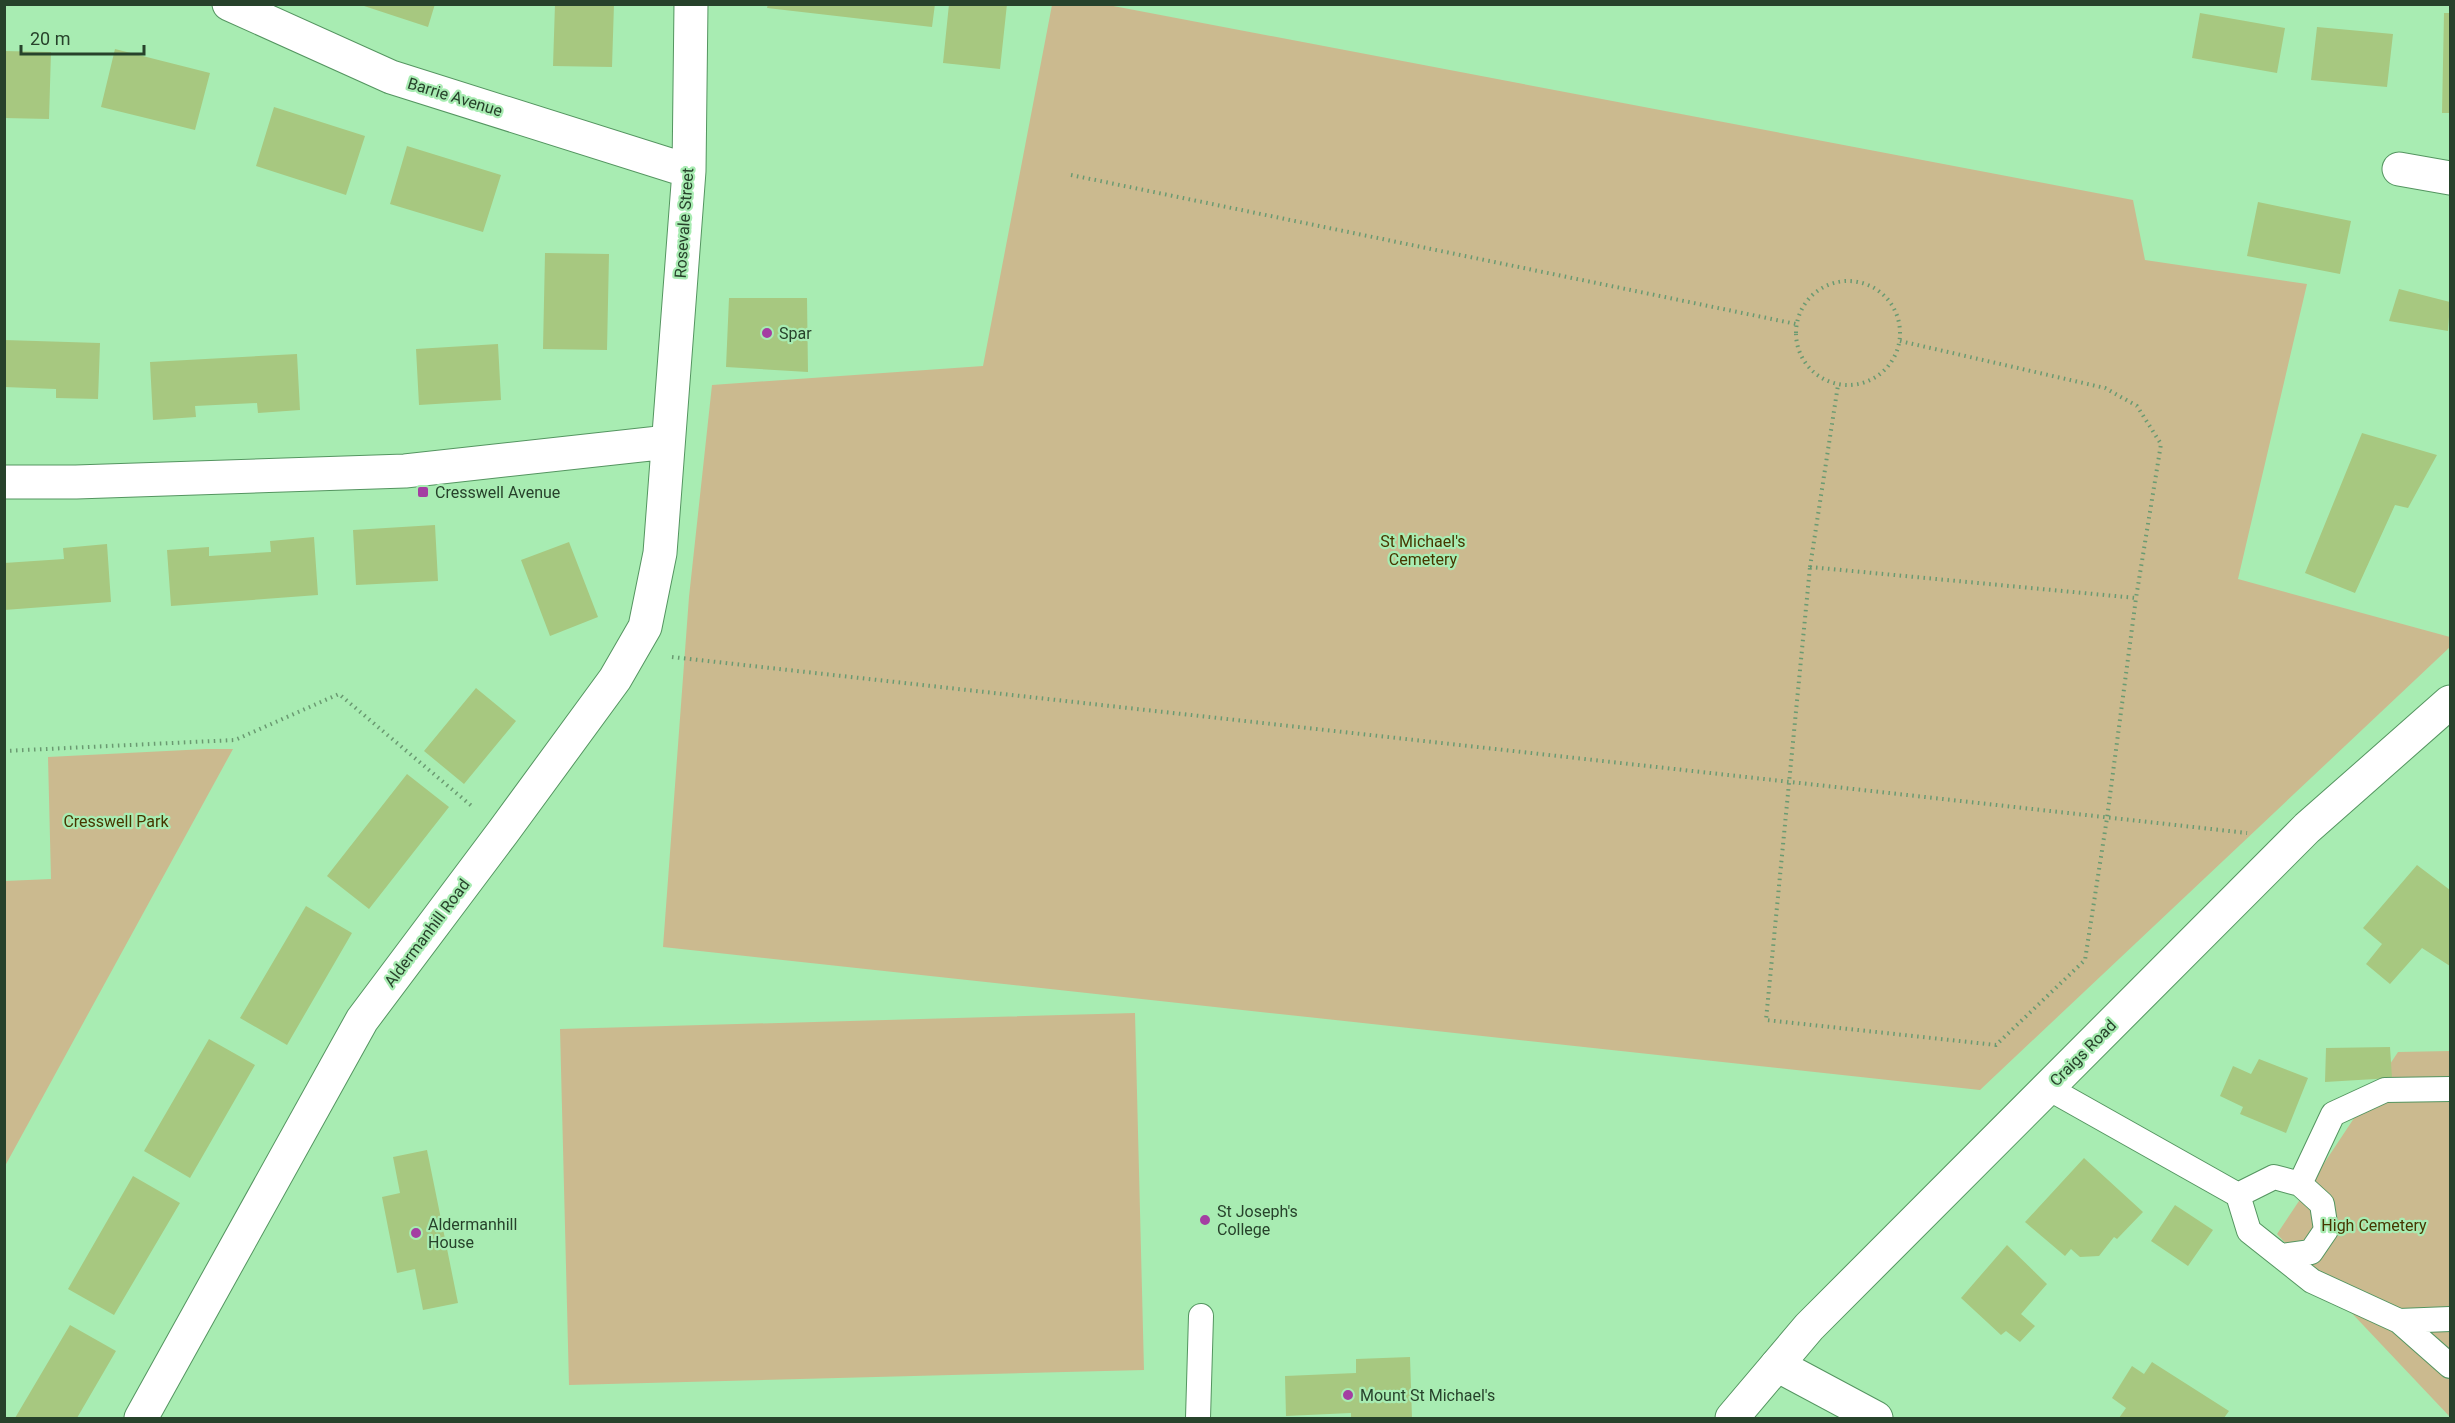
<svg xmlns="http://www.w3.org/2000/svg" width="2455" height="1423" viewBox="0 0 2455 1423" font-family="Roboto,sans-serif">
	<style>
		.green { fill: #cbba8f }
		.building { fill: #a7c880 }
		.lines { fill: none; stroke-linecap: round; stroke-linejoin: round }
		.service-casing { stroke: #549560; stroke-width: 26 }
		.minor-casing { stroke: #549560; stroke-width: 35 }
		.tertiary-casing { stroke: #549560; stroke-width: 35 }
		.path { stroke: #6a9a71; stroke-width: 4; stroke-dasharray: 1.5 4.5; stroke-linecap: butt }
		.service { stroke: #fff; stroke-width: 24 }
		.minor { stroke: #fff; stroke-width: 33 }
		.tertiary { stroke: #fff; stroke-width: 33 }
		.poi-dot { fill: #a43ea2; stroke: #a8ecb2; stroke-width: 2 }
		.labels { text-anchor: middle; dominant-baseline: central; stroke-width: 4.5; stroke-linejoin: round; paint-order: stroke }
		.street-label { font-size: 16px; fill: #27422b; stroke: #a8ecb2 }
		.poi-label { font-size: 16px; fill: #27422b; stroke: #a8ecb2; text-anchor: start }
		.park-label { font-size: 16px; fill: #473600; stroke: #a8ecb2 }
	</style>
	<rect width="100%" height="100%" fill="#a8ecb2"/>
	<path class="green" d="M 1052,5 L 1108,5 L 2133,200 L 2145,260 L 2307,284 L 2238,579 L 2450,637 L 2450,647 L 1980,1090 L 663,947 L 689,597 L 712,385 L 983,366 Z
		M 206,749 L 233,749 L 5,1166 L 5,881 L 51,879 L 48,757 Z
		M 1135,1013 L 1144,1370 L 569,1385 L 560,1029 Z
		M 2450,1051 L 2450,1417 L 2277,1234 L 2398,1052 Z"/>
	<path class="building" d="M 358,4 L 435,4 L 428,27 Z
		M 555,4 L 614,4 L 612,67 L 553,66 Z
		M 768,4 L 935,4 L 932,27 L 767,8 Z
		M 949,4 L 1007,4 L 1000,69 L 943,63 Z
		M 2200,13 L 2285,28 L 2277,73 L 2192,58 Z
		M 2444,13 L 2450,13 L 2450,113 L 2442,113 Z
		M 2317,27 L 2393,34 L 2387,87 L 2311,80 Z
		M 115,49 L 210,73 L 195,130 L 101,107 Z
		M 4,51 L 51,52 L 49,119 L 4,118 Z
		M 274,107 L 365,136 L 346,195 L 256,166 Z
		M 407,146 L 501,175 L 483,232 L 390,204 Z
		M 2258,202 L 2351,221 L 2340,274 L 2247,256 Z
		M 545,253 L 609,254 L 607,350 L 543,349 Z
		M 2399,289 L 2450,302 L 2448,331 L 2389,321 Z
		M 729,298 L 807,298 L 808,372 L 726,367 Z
		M 4,340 L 100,343 L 98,399 L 56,398 L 56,389 L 4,387 Z
		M 498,344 L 501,400 L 419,405 L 416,349 Z
		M 297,354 L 300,410 L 258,413 L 257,403 L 195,406 L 196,417 L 153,420 L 150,362 Z
		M 2362,433 L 2437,455 L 2408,508 L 2395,505 L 2355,593 L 2305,573 Z
		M 435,525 L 438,581 L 356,585 L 353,530 Z
		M 314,537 L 318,595 L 171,606 L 167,550 L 209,547 L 209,556 L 271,552 L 270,541 Z
		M 569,542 L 598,617 L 550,636 L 521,560 Z
		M 107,544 L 111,602 L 4,610 L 4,563 L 64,559 L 63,548 Z
		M 476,688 L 516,721 L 464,784 L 424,751 Z
		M 407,774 L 449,807 L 369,909 L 327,876 Z
		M 2417,865 L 2450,890 L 2450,966 L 2422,948 L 2390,984 L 2366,964 L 2382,944 L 2363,928 Z
		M 306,906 L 352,933 L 287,1045 L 240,1018 Z
		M 209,1039 L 255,1065 L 190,1178 L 144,1151 Z
		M 2390,1047 L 2392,1078 L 2325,1082 L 2326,1048 Z
		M 2259,1059 L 2308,1078 L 2286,1133 L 2240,1114 L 2243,1107 L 2220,1096 L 2233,1066 L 2251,1074 Z
		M 427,1150 L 458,1303 L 423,1310 L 415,1269 L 397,1273 L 382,1197 L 400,1193 L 393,1157 Z
		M 2084,1158 L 2143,1212 L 2117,1239 L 2114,1237 L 2099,1256 L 2080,1257 L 2071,1249 L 2065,1256 L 2025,1222 Z
		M 133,1176 L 180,1203 L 114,1315 L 68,1289 Z
		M 2175,1205 L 2213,1230 L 2188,1266 L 2151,1241 Z
		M 2007,1245 L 2047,1284 L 2021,1314 L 2035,1326 L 2020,1342 L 2006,1331 L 2001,1335 L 1961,1298 Z
		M 70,1325 L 116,1351 L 77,1418 L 15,1418 Z
		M 1410,1357 L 1412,1418 L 1351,1418 L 1351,1413 L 1286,1416 L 1285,1376 L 1356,1373 L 1356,1359 Z
		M 2152,1362 L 2229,1411 L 2224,1418 L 2119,1418 L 2126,1408 L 2112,1398 L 2132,1366 L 2144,1374 Z"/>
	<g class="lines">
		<g class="service-casing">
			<path id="service" d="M 2048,1088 L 2238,1195 L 2249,1231 L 2312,1281 L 2399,1321
				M 2238,1195 L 2274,1177 L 2300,1184 L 2333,1114 L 2385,1090 L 2450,1089
				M 2282,1256 L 2311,1252 L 2326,1230 L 2322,1204 L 2300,1184
				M 2450,1319 L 2399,1321 L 2450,1366
				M 1198,1418 L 1201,1316"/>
		</g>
		<g class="minor-casing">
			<path id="minor" d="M 229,4 L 391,77 L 689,171
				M 2399,169 L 2450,178
				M 4,482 L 76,482 L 405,471 L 668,442
				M 1777,1365 L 1876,1418
				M 141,1418 L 362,1020 L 503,832 L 615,679 L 645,627 L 660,553 L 689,171 L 691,4"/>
		</g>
		<g class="tertiary-casing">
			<path id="tertiary" d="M 1732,1418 L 1809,1327 L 2307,828 L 2450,702"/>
		</g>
		<path class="path" d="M 1071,175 L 1796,324
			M1796 333a52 52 0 1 1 104 0a52 52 0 1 1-104 0Z
			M 1900,341 L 2105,388 L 2137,406 L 2161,444 L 2136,598
			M 1810,567 L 2136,598 L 2107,818 L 2085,960 L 1996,1045 L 1766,1020 Z
			M 1810,567 L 1838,385
			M 672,657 L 2247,833
			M 4,751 L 235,740 L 339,694 L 474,808"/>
		<use href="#service" class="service"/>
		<use href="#minor" class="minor"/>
		<use href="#tertiary" class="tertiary"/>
	</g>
	<g class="poi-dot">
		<circle cx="767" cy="333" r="6"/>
		<rect x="417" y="486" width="12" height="12" rx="3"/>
		<circle cx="1205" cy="1220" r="6"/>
		<circle cx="416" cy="1233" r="6"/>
		<circle cx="1348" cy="1395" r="6"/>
	</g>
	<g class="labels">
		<g class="street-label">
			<text transform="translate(455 97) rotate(17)">Barrie Avenue</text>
			<text transform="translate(684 223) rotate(-86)">Rosevale Street</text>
			<text transform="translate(427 933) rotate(-53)">Aldermanhill Road</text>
			<text transform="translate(2083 1053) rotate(-45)">Craigs Road</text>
		</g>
		<g class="poi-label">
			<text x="779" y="333">Spar</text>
			<text x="435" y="492">Cresswell Avenue</text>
			<text x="1217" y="1211">St Joseph's<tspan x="1217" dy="18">College</tspan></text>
			<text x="428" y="1224">Aldermanhill<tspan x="428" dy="18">House</tspan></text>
			<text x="1360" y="1395">Mount St Michael's</text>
		</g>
		<g class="park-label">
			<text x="1423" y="541">St Michael's<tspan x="1423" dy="18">Cemetery</tspan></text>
			<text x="116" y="821">Cresswell Park</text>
			<text x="2374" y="1225">High Cemetery</text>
		</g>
	</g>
	<rect width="2455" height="1423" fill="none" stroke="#27422b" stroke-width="12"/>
	<path d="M21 45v9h123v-9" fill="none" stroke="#27422b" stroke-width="3"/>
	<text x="30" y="45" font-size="18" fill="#27422b" stroke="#a8ecb2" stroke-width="4.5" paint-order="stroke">20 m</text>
</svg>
